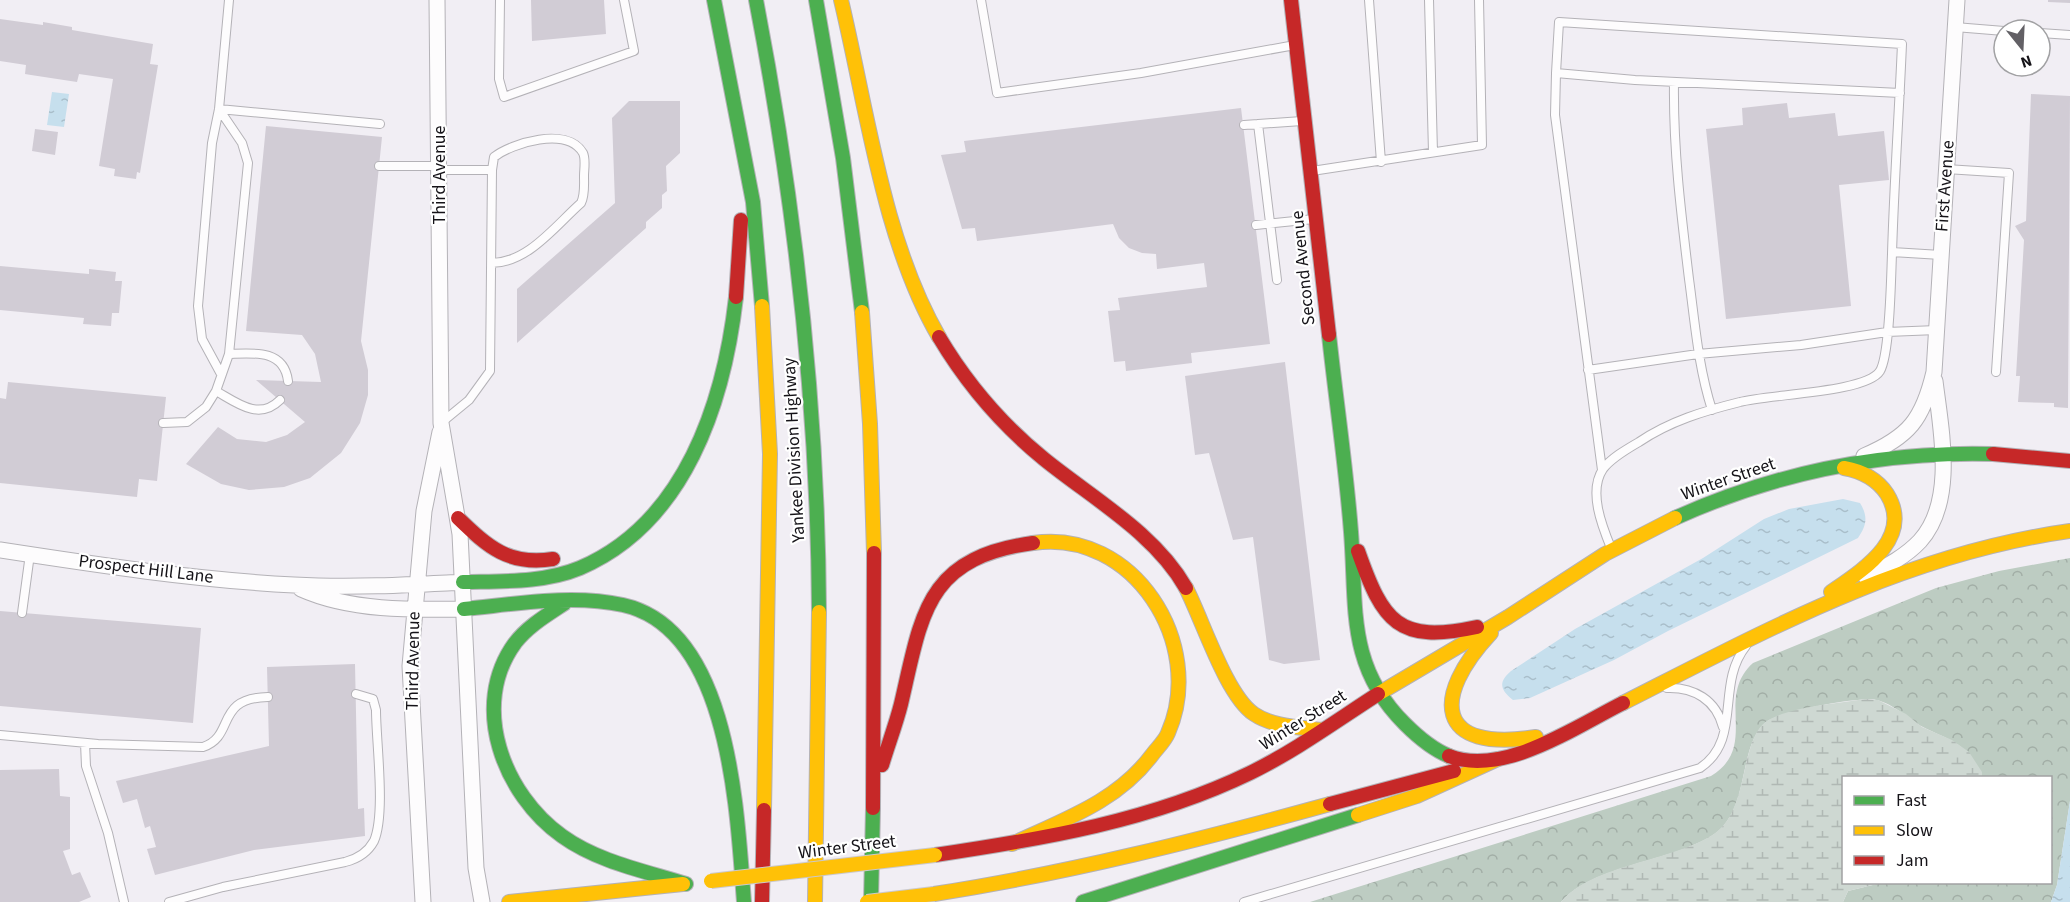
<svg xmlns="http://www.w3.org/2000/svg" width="2070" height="902" viewBox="0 0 2070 902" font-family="'Source Sans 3',sans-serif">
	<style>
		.forest { fill: url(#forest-crowns) }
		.wetland { fill: url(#wetland-marsh) }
		.water { fill: url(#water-ripples) }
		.building { fill: #d1ccd5 }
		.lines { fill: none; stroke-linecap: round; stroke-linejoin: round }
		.lane-casing { stroke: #b4b2b7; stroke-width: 10 }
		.street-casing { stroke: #b4b2b7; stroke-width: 17 }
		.fast-casing { stroke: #b4b2b7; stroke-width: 16 }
		.slow-casing { stroke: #b4b2b7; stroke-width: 16 }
		.jam-casing { stroke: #b4b2b7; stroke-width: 16 }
		.lane { stroke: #fdfcfd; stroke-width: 8 }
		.street { stroke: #fdfcfd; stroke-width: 15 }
		.fast { stroke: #4caf50; stroke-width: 14 }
		.slow { stroke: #ffc107; stroke-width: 14 }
		.jam { stroke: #c62828; stroke-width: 14 }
		.slow-bridge-casing { stroke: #cbc9cd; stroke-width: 16; stroke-linecap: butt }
		.slow-bridge { stroke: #ffc107; stroke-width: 14 }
		.labels { text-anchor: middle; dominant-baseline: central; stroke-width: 4.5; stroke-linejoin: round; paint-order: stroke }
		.street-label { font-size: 18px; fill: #151318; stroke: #fff }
	</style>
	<defs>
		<pattern id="forest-crowns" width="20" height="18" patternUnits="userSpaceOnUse" patternTransform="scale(1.5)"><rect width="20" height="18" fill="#bdccc2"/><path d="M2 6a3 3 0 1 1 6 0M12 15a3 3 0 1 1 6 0" fill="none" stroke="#a2aea6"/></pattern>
		<pattern id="wetland-marsh" width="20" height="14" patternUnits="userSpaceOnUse" patternTransform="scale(1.5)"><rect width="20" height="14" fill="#ced8d2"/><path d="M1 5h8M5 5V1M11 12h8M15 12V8" fill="none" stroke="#b0b8b4"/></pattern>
		<pattern id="water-ripples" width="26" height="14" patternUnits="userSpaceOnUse" patternTransform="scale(1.5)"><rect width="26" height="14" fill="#c6dfed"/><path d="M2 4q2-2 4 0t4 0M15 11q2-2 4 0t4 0" fill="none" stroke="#a9beca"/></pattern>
	</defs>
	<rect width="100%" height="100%" fill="#f1eef4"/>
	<path class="forest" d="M 2070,558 L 2070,801 L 2057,885 L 2051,902 L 1843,902 L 1848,891 L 1881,883 L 2050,882 L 2050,778 L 1982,777 C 1982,771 1978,768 1974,762 C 1961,741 1944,738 1923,727 C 1907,719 1895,704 1876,700 C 1860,696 1779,712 1766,722 C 1737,746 1751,810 1713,835 C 1671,862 1593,865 1561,902 L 1310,902 L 1711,776 C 1760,746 1714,698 1753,663 L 1936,588 L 1999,571 Z"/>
	<path class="wetland" d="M 1865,699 L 1878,700 L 1906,714 L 1922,727 L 1952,740 L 1969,752 L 1982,772 L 1982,777 L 1844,778 L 1844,882 L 1881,883 L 1848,891 L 1843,902 L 1561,902 C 1593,864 1671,862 1714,834 C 1750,810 1739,739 1767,721 C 1788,707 1840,703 1865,699 Z"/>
	<path class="water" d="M 52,92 L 69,94 L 64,127 L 47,125 Z
		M 1843,499 L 1860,503 C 1868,516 1867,525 1858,538 L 1668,631 L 1614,660 L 1530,698 L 1513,700 C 1500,690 1498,682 1511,671 L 1575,629 L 1703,558 L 1764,519 L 1789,509 Z
		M 2070,801 L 2070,902 L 2051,902 L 2057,885 Z"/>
	<path class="building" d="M 531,0 L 604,0 L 606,34 L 532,41 Z
		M 2048,0 L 2070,0 L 2070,3 L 2048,2 Z
		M 0,19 L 43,25 L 43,22 L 72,27 L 72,30 L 153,44 L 150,64 L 158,65 L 140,173 L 137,172 L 136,179 L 114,176 L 115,169 L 99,166 L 113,79 L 79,74 L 77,82 L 31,75 L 25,74 L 26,65 L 0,61 Z
		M 2031,94 L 2070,96 L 2068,408 L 2054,407 L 2054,403 L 2018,402 L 2020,376 L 2016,376 L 2024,240 L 2015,226 L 2026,221 Z
		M 629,101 L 680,101 L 680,153 L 666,166 L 667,191 L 662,195 L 662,208 L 646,222 L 646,228 L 517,343 L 517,289 L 615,203 L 612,118 Z
		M 1787,103 L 1789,118 L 1835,113 L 1838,136 L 1884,131 L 1889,180 L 1839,185 L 1851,306 L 1726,319 L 1706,129 L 1743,125 L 1742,108 Z
		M 1241,108 L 1270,344 L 1191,353 L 1192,363 L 1126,371 L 1125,361 L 1114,362 L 1108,311 L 1120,310 L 1118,298 L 1207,287 L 1204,263 L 1157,269 L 1156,254 L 1142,253 L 1129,248 L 1119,238 L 1113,224 L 977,241 L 975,228 L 962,229 L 941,155 L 966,152 L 964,141 Z
		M 266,126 L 382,137 L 361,341 L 368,370 L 368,395 L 360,423 L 341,453 L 310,478 L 284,487 L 249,490 L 221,484 L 186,464 L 218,427 L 237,439 L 266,442 L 287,435 L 305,422 L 256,380 L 321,382 L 315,354 L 302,335 L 246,331 Z
		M 35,129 L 58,132 L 55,155 L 32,151 Z
		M 0,266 L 89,274 L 89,269 L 116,272 L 115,281 L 122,281 L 119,313 L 112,313 L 111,326 L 83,324 L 84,318 L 0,310 Z
		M 1285,362 L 1320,660 L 1284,664 L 1269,660 L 1253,537 L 1233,540 L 1209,453 L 1195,455 L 1185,376 Z
		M 8,382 L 166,397 L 157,481 L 139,479 L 137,497 L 0,483 L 0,398 L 6,399 Z
		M 0,611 L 201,628 L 193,723 L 0,706 Z
		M 355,664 L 358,809 L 364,808 L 365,836 L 254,850 L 155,875 L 147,849 L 156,847 L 150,826 L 145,828 L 137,799 L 123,803 L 116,781 L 269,746 L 267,667 Z
		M 59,769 L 60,796 L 70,797 L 70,849 L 63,851 L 72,875 L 80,872 L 91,897 L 79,902 L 0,902 L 0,770 Z"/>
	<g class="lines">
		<g class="lane-casing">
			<path id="lane" d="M 500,0 L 499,79 L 504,97 L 634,51 L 624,0
				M 981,0 L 997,93 L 1141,73 L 1295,45
				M 1369,0 L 1381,162
				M 1429,0 L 1433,152
				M 1955,27 L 2004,31
				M 2040,33 L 2070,35
				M 1556,73 L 1559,22 L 1902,44 C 1899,114 1894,184 1892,254 C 1891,277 1890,354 1880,371 C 1866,393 1768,394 1740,402 C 1704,411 1670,421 1639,442 C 1627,449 1611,458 1603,469 C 1588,491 1602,526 1611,548
				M 1674,82 C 1673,148 1681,213 1689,279 C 1695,323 1698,366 1712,410
				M 219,109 L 380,124
				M 1258,124 L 1277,280
				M 1244,125 L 1302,121
				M 379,166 L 439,166
				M 1946,169 L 2009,173 L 1996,372
				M 439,170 L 492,170
				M 1312,171 L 1482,145 L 1479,0
				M 1256,225 L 1314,219
				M 1892,252 L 1941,255
				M 229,354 C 253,353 284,349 288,381
				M 1588,370 L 1698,354 L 1801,345 L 1887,332 L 1937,330
				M 221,374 L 202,339 L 198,306 L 212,143 L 219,109 L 229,0
				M 216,391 C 237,403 259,421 280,400
				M 163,423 L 187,422 L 206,407 L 216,391 L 229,354 L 248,163 L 242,143 L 219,109
				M 441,423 L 469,400 L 490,371 L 492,170 L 494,157 C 512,143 567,126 583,153 C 586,159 584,169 584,176 C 584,185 585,195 581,203 C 555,226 528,263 491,263
				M 1602,470 L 1555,115 L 1556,73 L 1635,80 L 1900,93
				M 22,613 L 30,554
				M 1667,688 C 1694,687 1716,700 1723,727
				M 0,735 L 98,744 L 203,747 C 236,736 214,698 268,697
				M 85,743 L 86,766 L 108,833 L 124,902
				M 169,902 L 223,887 L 345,862 C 357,859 368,852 374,841 C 386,813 376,742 376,710 L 373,699 L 356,694
				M 1244,902 L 1700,768 C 1743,739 1715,685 1746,646"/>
		</g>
		<g class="street-casing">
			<path id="street" d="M 437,0 L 441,423 L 460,534 L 476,868 L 482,902
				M 1864,456 C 1909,437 1923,419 1934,372 L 1957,0
				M 0,550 C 97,565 196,580 294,585 C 351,588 406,585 463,582
				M 1866,577 C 1885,567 1905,557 1920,541 C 1956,501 1941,430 1935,381
				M 301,589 C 350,611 411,610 464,609
				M 423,902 L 410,666 L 424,511 L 440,432"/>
		</g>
		<g class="fast-casing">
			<path id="fast" d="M 714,0 L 753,202 L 762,306
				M 756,0 C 795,203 818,406 819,612
				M 816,0 L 843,158 L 862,312
				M 1329,335 C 1336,401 1346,466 1351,532 C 1357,606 1346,666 1405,724 C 1418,737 1432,749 1449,756
				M 1675,518 C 1775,473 1883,451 1993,454
				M 463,582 C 501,581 544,583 580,568 C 685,523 724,403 736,297
				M 565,603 C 547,615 528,626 515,643 C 469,706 504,795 562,836 C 598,862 645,871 686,884
				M 464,609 C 516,604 572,594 623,605 C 731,629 737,813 744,902
				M 871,902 L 873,808
				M 1083,902 L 1358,815"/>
		</g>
		<g class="slow-casing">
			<path id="slow" d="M 841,0 C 867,108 883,241 939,337
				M 762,306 L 770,454 L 764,810
				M 862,312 L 870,424 L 874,553
				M 1186,588 C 1203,621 1226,695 1254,714 C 1273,727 1300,727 1322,730
				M 1831,592 C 1863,570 1914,538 1887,494 C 1877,479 1861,471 1844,468
				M 1491,633 C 1431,697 1435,753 1536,737
				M 1378,694 L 1508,617 L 1605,554 L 1675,518
				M 1623,703 C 1769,629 1905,554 2070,531
				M 1358,815 L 1417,796 L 1498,759
				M 1012,844 C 1063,820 1117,802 1152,755 C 1157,748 1165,741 1168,733 C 1207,644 1133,528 1033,543
				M 934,894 C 1069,873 1199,840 1330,804
				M 509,902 L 683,884
				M 815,902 L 819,612"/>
		</g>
		<g class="jam-casing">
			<path id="jam" d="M 1291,0 L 1329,335
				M 736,297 L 741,220
				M 939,337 C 967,384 1001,424 1044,459 C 1092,498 1155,533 1186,588
				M 1993,454 L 2070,461
				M 458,518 C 488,547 509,566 553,559
				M 1358,551 C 1383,622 1398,644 1477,627
				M 1449,756 C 1503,777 1575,727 1623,703
				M 882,765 C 888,745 896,724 901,704 C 922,614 925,558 1033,543
				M 1330,804 L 1454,771
				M 873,808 L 874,553
				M 935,855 C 1043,839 1151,821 1250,773 C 1295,751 1336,721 1378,694
				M 762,902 L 764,810"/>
		</g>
		<use href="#lane" class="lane"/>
		<use href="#street" class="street"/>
		<use href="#fast" class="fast"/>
		<use href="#slow" class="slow"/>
		<use href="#jam" class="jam"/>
		<g class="slow-bridge-casing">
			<path id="slow-bridge" d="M 711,881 L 935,855
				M 867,902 L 934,894"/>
		</g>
		<use href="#slow-bridge" class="slow-bridge"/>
	</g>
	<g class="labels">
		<g class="street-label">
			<text transform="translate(439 175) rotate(-90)">Third Avenue</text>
			<text transform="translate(1945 186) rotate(-86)">First Avenue</text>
			<text transform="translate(1303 268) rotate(-96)">Second Avenue</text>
			<text transform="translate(794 450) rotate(-93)">Yankee Division Highway</text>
			<text transform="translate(1728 479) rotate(-19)">Winter Street</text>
			<text transform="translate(146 569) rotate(7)">Prospect Hill Lane</text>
			<text transform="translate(413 661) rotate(-89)">Third Avenue</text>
			<text transform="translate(1303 720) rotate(-32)">Winter Street</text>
			<text transform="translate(847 847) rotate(-7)">Winter Street</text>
		</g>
	</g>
	<rect x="1842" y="776" width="210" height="108" fill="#ffffff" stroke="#a1a1a3" stroke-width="1.5"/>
	<rect x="1854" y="796" width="30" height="9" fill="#4caf50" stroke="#a1a1a3" stroke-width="1.5"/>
	<text x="1896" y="806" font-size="18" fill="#151318">Fast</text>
	<rect x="1854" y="826" width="30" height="9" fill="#ffc107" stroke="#a1a1a3" stroke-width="1.5"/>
	<text x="1896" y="836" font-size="18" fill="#151318">Slow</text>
	<rect x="1854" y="856" width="30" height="9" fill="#c62828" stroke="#a1a1a3" stroke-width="1.5"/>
	<text x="1896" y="866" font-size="18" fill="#151318">Jam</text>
	<g transform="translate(2022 48) rotate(162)"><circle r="28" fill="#ffffff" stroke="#a1a1a3" stroke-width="1.5"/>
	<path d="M0-4.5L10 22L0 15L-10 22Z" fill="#626065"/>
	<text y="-9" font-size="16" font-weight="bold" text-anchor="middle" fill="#151318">N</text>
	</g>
</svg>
